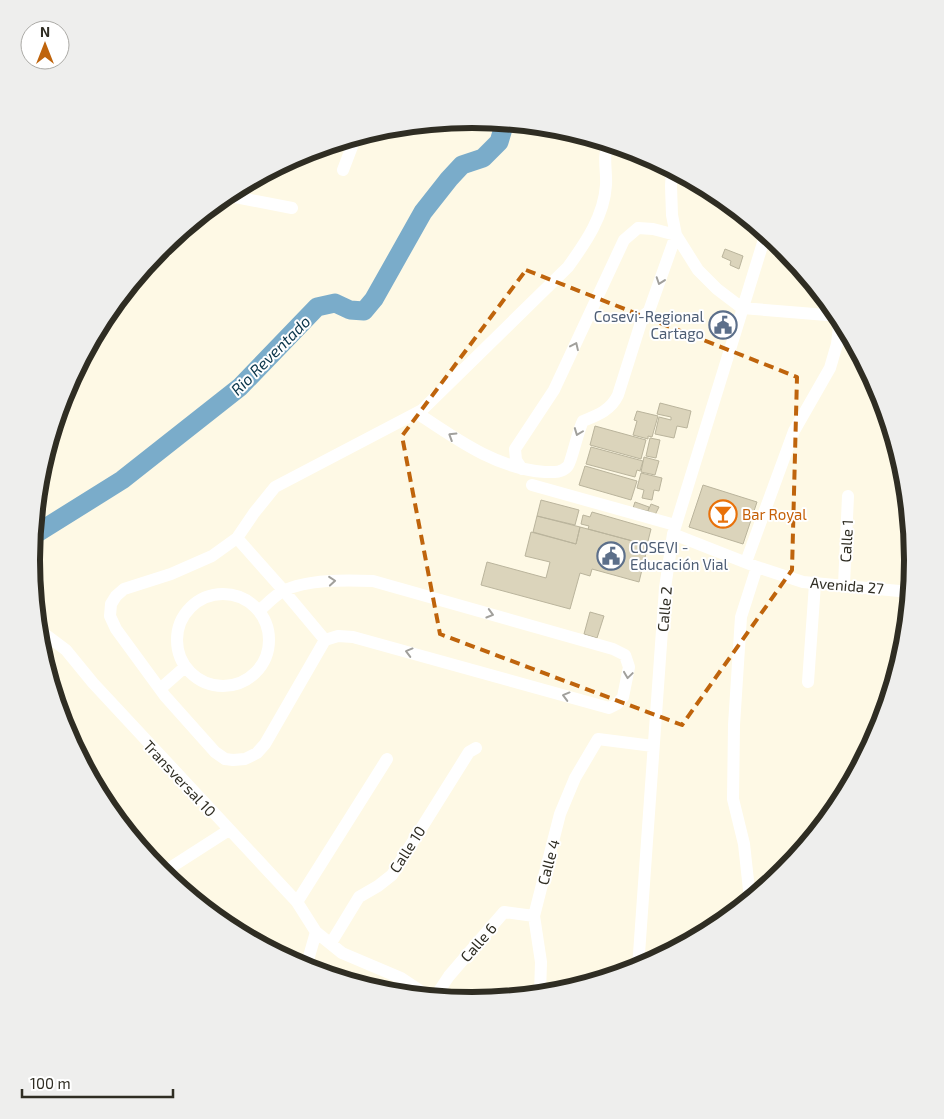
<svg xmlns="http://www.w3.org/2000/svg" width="944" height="1119" viewBox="0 0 944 1119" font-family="'Exo 2',sans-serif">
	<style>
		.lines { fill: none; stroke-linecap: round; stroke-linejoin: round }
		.river { stroke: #7aacca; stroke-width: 19 }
		.building { fill: #dbd4bb; stroke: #bab49c }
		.minor { stroke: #fff; stroke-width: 12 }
		.oneway { stroke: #a1a09c }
		.marked { fill: none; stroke: #bf640c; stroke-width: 4; stroke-dasharray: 10 6; stroke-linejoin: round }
		.labels { text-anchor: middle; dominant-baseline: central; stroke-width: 4; stroke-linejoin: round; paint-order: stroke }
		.service-label { font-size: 15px; fill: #4e5e75; stroke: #fff; text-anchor: end }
		.food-label { font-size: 15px; fill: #c56008; stroke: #fff; text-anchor: start }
		.street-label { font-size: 15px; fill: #2f2d23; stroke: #fff }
		.water-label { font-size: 16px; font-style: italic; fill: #0a354a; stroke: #fff }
		.rim { fill: none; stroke: #2f2d23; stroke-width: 6 }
	</style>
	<rect width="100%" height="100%" fill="#fef9e5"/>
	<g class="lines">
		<path class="river" d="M 34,535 L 122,480 L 240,387 L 317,307 L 335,303 L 350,310 L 364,311 L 374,299 L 423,212 L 449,179 L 462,165 L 483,158 L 499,142 L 505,122"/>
	</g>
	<path class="building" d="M 725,249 L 743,256 L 739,269 L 730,265 L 731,261 L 722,257 Z
		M 660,403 L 691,411 L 687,428 L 677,426 L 674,438 L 655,434 L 659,417 L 671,420 L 671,417 L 657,414 Z
		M 637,411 L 658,416 L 652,437 L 648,436 L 648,439 L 633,435 L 637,421 L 634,420 Z
		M 595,426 L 646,440 L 641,459 L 590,445 Z
		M 650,438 L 660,440 L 656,458 L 646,456 Z
		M 591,447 L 643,461 L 640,471 L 637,470 L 635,477 L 586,464 Z
		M 644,457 L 659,461 L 655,475 L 641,472 Z
		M 585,466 L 637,481 L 631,500 L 579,485 Z
		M 641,473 L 662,478 L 659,491 L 654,490 L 652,500 L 642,498 L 644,490 L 637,488 Z
		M 703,485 L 757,502 L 743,544 L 689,527 Z
		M 541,500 L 579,510 L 575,525 L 537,516 Z
		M 635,502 L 649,507 L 648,511 L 633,508 Z
		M 651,504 L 659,507 L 655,515 L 648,511 Z
		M 592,512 L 651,529 L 647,545 L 588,529 L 589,526 L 581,524 L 583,515 L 590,517 Z
		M 537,516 L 580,527 L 576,544 L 533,532 Z
		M 580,527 L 648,545 L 639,582 L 592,569 L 590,576 L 580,573 L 570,609 L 481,585 L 487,562 L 546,578 L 550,562 L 525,556 L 531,532 L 576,544 Z
		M 590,612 L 604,616 L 597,638 L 584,634 Z"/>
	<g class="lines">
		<path class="minor" d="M 672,169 L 671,186 L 672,215 L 676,235 L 698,270 L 717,289 L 742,308 L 839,316
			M 343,170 L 356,136
			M 225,195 L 292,208
			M 417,413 C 456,439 497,469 545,472 C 553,472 561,473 567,467 C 571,464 578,430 583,421 C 598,415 611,410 618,395 L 643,316 L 649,311 L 676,235
			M 522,469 L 516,460 L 515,449 L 554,390 L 624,240 L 638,228 L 653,229 L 676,235
			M 532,485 L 675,525
			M 673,534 L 757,567 L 803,582 L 910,592
			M 237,538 L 284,591 L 325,640
			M 746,562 L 794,431 L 830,368 L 837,344 L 840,317
			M 844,585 L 848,496
			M177 640a46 46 0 1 1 92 0a46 46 0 1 1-92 0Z
			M 259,611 C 267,604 274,596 283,591 C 307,579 347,580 373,581 L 613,649 L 625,655 L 629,667 L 623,697 L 617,704 L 609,708 L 353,637 L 338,636 L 325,640 L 265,744 L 257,753 L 245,759 L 233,760 L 225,759 L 215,752 L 165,696 L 116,629 L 110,616 L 111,604 L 116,596 L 124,589 L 171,574 L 212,556 L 237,538 L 254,513 L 275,487 L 422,410 L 568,267 C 586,242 604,216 606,185 C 607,171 602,155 609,143
			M 38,629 L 66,650 L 93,683 L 297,902 L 316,932 L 342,953 L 401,978 L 428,996
			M 808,682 L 815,584
			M 160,689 L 185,667
			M 162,873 L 229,830
			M 750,899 L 744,844 L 733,799 L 734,725 L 741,617 L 757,567
			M 297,902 L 387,759
			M 331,943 L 359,897 L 378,886 L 392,875 L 469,752 L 476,748
			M 306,967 L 316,932
			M 638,968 L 665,588 L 673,534 L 766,233
			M 540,994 L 541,962 L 534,916 L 560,814 L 575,778 L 598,739 L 653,746
			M 435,997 L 449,976 L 504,912 L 534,916"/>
	</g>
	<defs><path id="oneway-chevron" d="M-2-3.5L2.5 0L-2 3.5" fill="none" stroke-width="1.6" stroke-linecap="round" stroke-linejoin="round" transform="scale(1.25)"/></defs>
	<g class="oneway">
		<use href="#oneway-chevron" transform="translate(660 281) rotate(109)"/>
		<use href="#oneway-chevron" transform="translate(575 346) rotate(-65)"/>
		<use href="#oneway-chevron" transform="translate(578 432) rotate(111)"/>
		<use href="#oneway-chevron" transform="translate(452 436) rotate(-148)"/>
		<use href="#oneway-chevron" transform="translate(332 581) rotate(-5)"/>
		<use href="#oneway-chevron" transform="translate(490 614) rotate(16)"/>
		<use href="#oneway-chevron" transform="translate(409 652) rotate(-165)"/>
		<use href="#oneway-chevron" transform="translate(628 675) rotate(98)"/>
		<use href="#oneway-chevron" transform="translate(566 696) rotate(-165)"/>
	</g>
	<path class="marked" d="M 526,270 L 797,377 L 792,570 L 682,725 L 440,634 L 402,436 Z"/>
	<defs>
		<g id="civic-ring" transform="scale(1.4375)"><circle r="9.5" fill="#fff" stroke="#5c6f8a" stroke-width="1.5"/><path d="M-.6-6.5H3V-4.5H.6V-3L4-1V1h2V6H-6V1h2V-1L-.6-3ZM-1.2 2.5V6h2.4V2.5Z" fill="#5c6f8a"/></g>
		<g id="bar-ring" transform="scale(1.4375)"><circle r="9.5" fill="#fff" stroke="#e8710a" stroke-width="1.5"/><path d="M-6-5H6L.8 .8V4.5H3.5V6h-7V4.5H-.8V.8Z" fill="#e8710a"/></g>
	</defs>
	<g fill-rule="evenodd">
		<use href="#civic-ring" x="723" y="325"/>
		<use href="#bar-ring" x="723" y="514"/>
		<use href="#civic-ring" x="611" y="556"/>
	</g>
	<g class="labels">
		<g class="service-label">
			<text x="704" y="316">Cosevi-Regional<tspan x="704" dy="17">Cartago</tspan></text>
			<text x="630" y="547" text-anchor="start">COSEVI -<tspan x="630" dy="17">Educación Vial</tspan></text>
		</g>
		<g class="food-label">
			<text x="742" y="514">Bar Royal</text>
		</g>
		<g class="street-label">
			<text transform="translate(846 541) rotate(-87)">Calle 1</text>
			<text transform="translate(847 585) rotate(5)">Avenida 27</text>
			<text transform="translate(664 609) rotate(-85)">Calle 2</text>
			<text transform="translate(180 778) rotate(47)">Transversal 10</text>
			<text transform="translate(407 849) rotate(-57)">Calle 10</text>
			<text transform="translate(548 862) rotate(-75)">Calle 4</text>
			<text transform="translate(478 942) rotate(-49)">Calle 6</text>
		</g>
		<g class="water-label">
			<text transform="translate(270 355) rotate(-45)">Rio Reventado</text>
		</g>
	</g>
	<path d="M0 0H944V1119H0ZM40 560a432 432 0 1 1 864 0a432 432 0 1 1-864 0Z" fill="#eeeeed" fill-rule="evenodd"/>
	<path class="rim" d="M40 560a432 432 0 1 1 864 0a432 432 0 1 1-864 0Z"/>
	<g transform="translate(45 45)"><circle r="24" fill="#ffffff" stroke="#acaba7"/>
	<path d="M0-4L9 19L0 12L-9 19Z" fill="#bf640c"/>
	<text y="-8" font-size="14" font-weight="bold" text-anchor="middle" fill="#2f2d23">N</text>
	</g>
	<path d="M22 1089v8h151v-8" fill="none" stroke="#2f2d23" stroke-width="2.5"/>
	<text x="30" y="1089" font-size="15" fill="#2f2d23" stroke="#ffffff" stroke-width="4" paint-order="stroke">100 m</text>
</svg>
